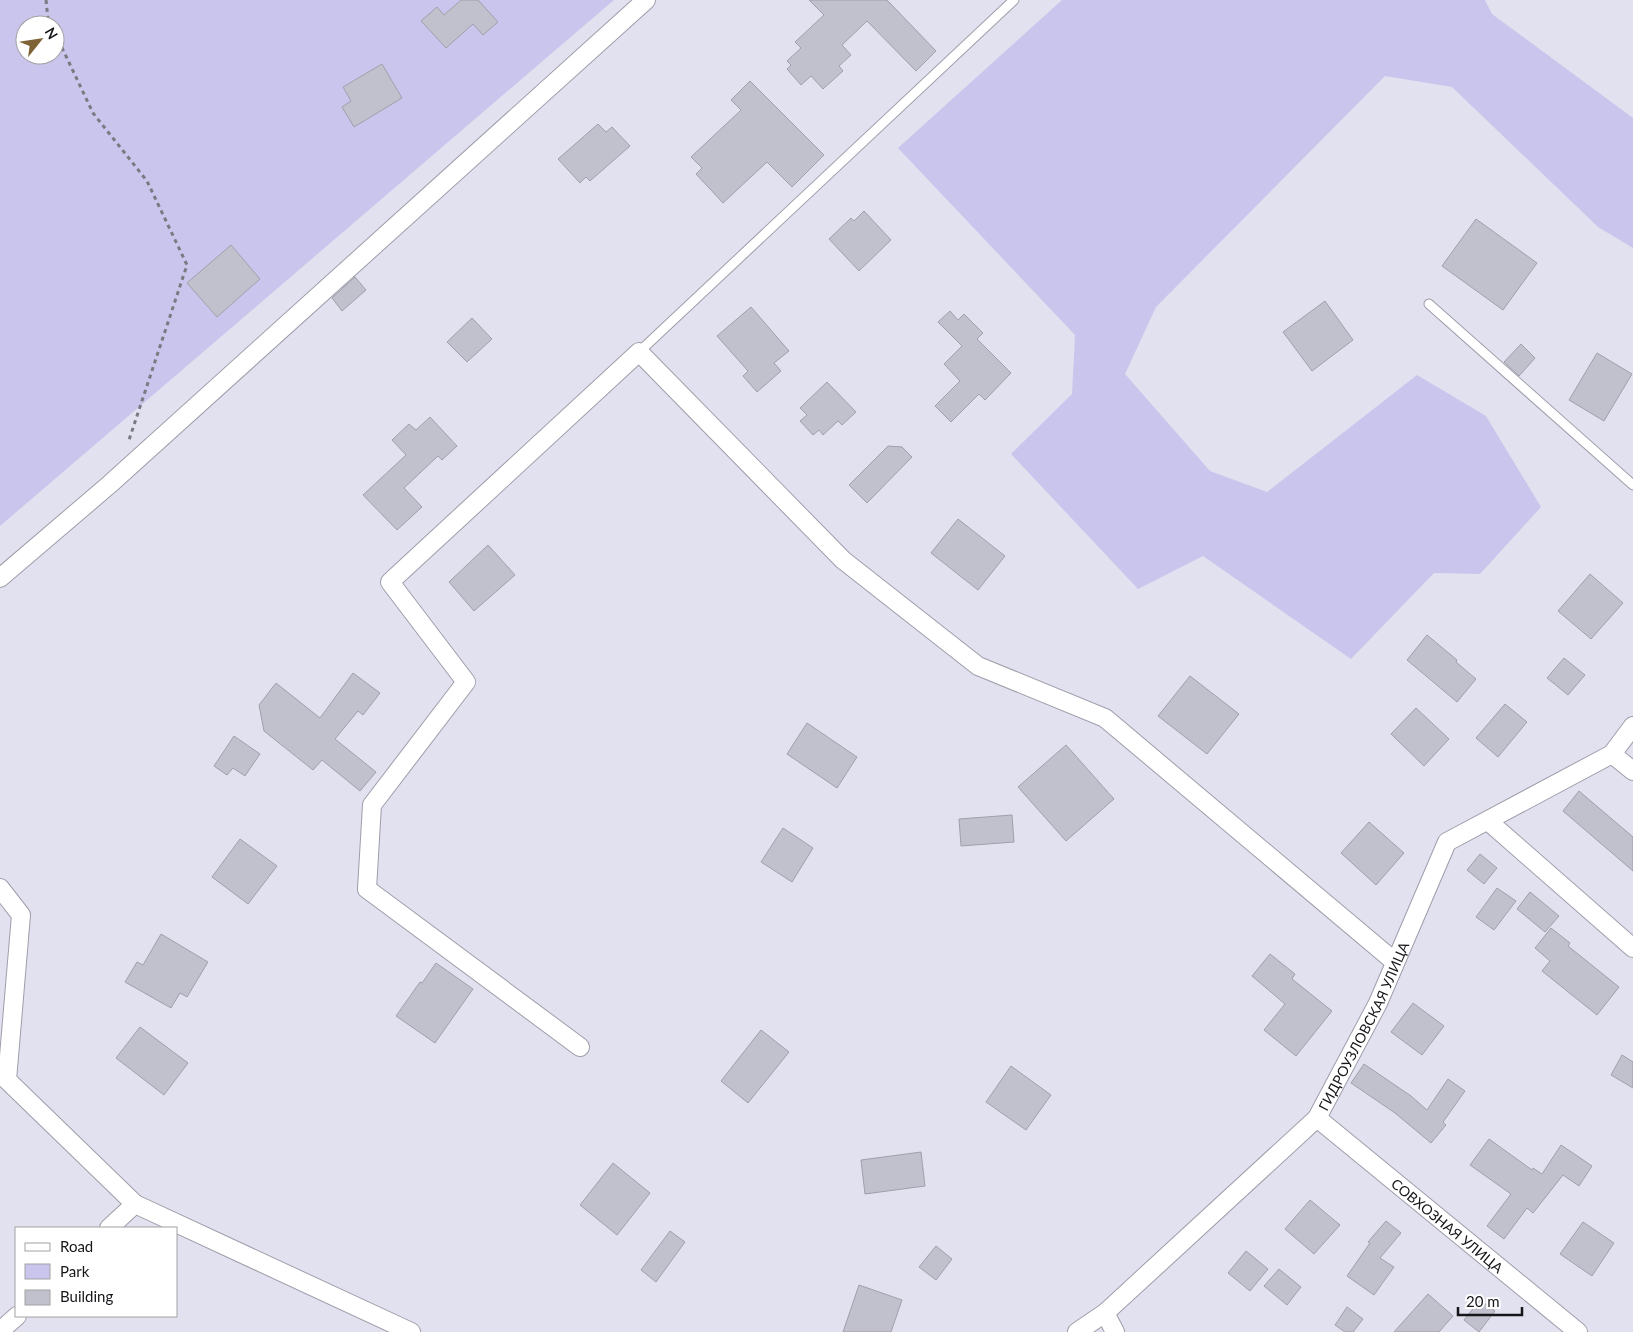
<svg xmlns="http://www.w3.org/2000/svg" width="1633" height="1332" viewBox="0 0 1633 1332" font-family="Lato,sans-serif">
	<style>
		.green { fill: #cac5ec; fill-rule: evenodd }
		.building { fill: #c1c0cd; stroke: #a09fac }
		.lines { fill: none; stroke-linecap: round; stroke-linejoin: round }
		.lane-casing { stroke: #9f9daa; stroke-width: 11 }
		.street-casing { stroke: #9f9daa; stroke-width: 20 }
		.path { stroke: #7b7a83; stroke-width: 3; stroke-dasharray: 4 4; stroke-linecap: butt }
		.lane { stroke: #fff; stroke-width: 9 }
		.street { stroke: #fff; stroke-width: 18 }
		.labels { text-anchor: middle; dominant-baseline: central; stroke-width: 4; stroke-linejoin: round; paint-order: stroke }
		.street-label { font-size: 14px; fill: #17171b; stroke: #fff }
	</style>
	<rect width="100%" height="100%" fill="#e2e1ef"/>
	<path class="green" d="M 0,0 L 614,0 L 0,526 ZM 25,25 L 55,25 L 55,55 L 25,55 Z
		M 1062,0 L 1485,0 L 1492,14 L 1633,118 L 1633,248 L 1598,227 L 1452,87 L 1385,76 L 1156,307 L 1125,374 L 1210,471 L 1267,492 L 1417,375 L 1486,416 L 1541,507 L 1480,574 L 1434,573 L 1351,659 L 1203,556 L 1138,589 L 1011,454 L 1072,394 L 1075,335 L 898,148 Z"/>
	<path class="building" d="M 461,0 L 478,0 L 498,22 L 483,35 L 473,24 L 446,48 L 421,21 L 437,7 L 444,15 Z
		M 809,0 L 887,0 L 936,51 L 916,71 L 867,21 L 842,45 L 851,55 L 839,66 L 843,71 L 823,89 L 811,76 L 801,85 L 787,69 L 791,65 L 787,61 L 801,48 L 795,42 L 824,15 Z
		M 382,64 L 402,98 L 354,127 L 342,107 L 351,101 L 343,87 Z
		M 750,81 L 824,155 L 792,187 L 767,162 L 723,203 L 696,174 L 702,168 L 691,157 L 741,110 L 731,100 Z
		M 598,124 L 606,132 L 612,127 L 630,146 L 590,181 L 586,177 L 580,183 L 558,159 Z
		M 864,211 L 891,240 L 859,271 L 829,239 L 851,218 L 854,221 Z
		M 1476,219 L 1537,263 L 1503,310 L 1442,266 Z
		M 231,245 L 260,279 L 217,317 L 187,283 Z
		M 355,277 L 366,290 L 342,311 L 332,298 Z
		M 1325,301 L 1353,340 L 1312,371 L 1283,332 Z
		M 751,307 L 789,351 L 774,363 L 781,371 L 757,392 L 743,376 L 748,371 L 717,336 Z
		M 950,311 L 958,320 L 964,314 L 983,333 L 977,339 L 1011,373 L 985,400 L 979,394 L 951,422 L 935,406 L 960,381 L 944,364 L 962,346 L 938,322 Z
		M 472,318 L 492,339 L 467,362 L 447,342 Z
		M 1521,344 L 1535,358 L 1519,376 L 1504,362 Z
		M 1597,353 L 1632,374 L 1604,421 L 1569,400 Z
		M 827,382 L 856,412 L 842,425 L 838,421 L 823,435 L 819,430 L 813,435 L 800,421 L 807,415 L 800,408 Z
		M 430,417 L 457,446 L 442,460 L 438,456 L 404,488 L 422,507 L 397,530 L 363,495 L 406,455 L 392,440 L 409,424 L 416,430 Z
		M 888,446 L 902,447 L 912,457 L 867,503 L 849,485 Z
		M 958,519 L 1005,556 L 978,590 L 931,553 Z
		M 488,545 L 515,575 L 474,611 L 449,582 Z
		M 1590,574 L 1623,603 L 1591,639 L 1558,611 Z
		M 1427,635 L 1457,660 L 1456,662 L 1476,679 L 1457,702 L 1407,660 Z
		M 1564,658 L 1585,675 L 1568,695 L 1547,678 Z
		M 353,673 L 380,693 L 363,715 L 358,711 L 335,739 L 376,772 L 360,791 L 322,760 L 313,770 L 264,731 L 259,705 L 276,683 L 320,718 Z
		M 1190,676 L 1239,714 L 1207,754 L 1158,716 Z
		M 1505,704 L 1527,722 L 1498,757 L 1476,738 Z
		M 1416,708 L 1449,739 L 1424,766 L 1391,734 Z
		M 807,723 L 857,757 L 837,788 L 787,754 Z
		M 234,736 L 260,754 L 245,776 L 233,768 L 227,775 L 214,766 Z
		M 1066,745 L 1114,799 L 1066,841 L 1018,787 Z
		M 1579,791 L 1633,837 L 1633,871 L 1563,811 Z
		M 1012,815 L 1014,842 L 961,846 L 959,819 Z
		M 1369,822 L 1404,853 L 1376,885 L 1341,853 Z
		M 783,828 L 813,848 L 792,882 L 761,862 Z
		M 240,839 L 277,866 L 248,904 L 212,877 Z
		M 1480,854 L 1497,868 L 1484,884 L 1467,870 Z
		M 1497,888 L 1516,901 L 1494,930 L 1476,917 Z
		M 1530,892 L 1559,916 L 1545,932 L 1517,909 Z
		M 1551,928 L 1570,943 L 1568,946 L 1619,987 L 1597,1015 L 1542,971 L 1550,961 L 1535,948 Z
		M 161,934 L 208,962 L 187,997 L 180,993 L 171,1008 L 125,982 L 137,962 L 143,965 Z
		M 1270,954 L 1295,974 L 1292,979 L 1332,1011 L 1296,1056 L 1264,1030 L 1285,1004 L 1252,976 Z
		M 436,963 L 473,989 L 435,1043 L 396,1016 L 420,982 L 422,983 Z
		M 1413,1003 L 1444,1026 L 1422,1055 L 1391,1032 Z
		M 140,1027 L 188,1063 L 164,1095 L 116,1058 Z
		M 761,1030 L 789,1052 L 748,1103 L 721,1081 Z
		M 1622,1055 L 1633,1062 L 1633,1088 L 1611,1075 Z
		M 1364,1064 L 1411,1096 L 1427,1110 L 1448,1079 L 1465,1091 L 1443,1122 L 1446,1125 L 1431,1143 L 1395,1113 L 1351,1083 Z
		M 1011,1066 L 1051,1095 L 1026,1130 L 986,1102 Z
		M 1489,1139 L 1532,1170 L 1533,1168 L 1542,1174 L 1561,1145 L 1592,1166 L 1579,1186 L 1563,1175 L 1533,1213 L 1527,1208 L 1504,1239 L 1487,1226 L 1511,1194 L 1470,1165 Z
		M 921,1152 L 925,1186 L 865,1194 L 861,1160 Z
		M 613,1163 L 650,1193 L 617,1235 L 580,1205 Z
		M 1310,1200 L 1340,1225 L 1314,1254 L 1285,1229 Z
		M 1386,1221 L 1401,1233 L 1380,1258 L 1394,1267 L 1374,1295 L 1347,1276 L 1370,1243 L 1368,1242 Z
		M 1583,1222 L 1614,1243 L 1592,1276 L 1560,1254 Z
		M 670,1231 L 685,1242 L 656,1282 L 641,1270 Z
		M 936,1246 L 952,1259 L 936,1280 L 919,1267 Z
		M 1246,1251 L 1268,1269 L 1250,1291 L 1228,1273 Z
		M 1279,1269 L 1301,1287 L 1287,1305 L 1264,1286 Z
		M 859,1285 L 902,1300 L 891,1332 L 843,1332 Z
		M 1428,1294 L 1453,1316 L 1439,1332 L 1394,1332 Z
		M 1480,1300 L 1495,1311 L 1479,1332 L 1464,1320 Z
		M 1347,1307 L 1363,1319 L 1353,1332 L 1345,1332 L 1335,1325 Z"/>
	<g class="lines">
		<g class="lane-casing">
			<path id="lane" d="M 1429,304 L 1633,485
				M 639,352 L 1014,0"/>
		</g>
		<g class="street-casing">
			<g id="street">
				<path d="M 0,578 L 110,484 L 646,0"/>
				<path d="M 1612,754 L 1633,771"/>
				<path d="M 1488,821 L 1633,948"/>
				<path d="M 0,888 L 21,915 L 7,1080 L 135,1204"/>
				<path d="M 580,1047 L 367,889 L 372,805 L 466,682 L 390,582 L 639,352 L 843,560 L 978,666 L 1105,718 L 1395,962"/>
				<path id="s1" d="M 1317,1118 L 1578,1332"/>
				<path d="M 109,1228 L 135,1204 L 411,1332"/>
				<path d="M 1105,1313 L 1115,1332"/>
				<path d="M 0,1331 L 17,1316"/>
				<path id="s2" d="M 1077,1332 L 1105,1313 L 1317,1118 L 1378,1003 L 1447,842 L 1612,754 L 1633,726"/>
			</g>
		</g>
		<path class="path" d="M 46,0 L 48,19 L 51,25
			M 55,33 L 93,113 L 147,181 L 187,265 L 129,440"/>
		<use href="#lane" class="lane"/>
		<use href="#street" class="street"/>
	</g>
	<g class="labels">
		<g class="street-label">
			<text stroke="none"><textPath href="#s2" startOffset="425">ГИДРОУЗЛОВСКАЯ УЛИЦА</textPath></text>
			<text stroke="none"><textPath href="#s1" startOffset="169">СОВХОЗНАЯ УЛИЦА</textPath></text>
		</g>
	</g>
	<rect x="15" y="1227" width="162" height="90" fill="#ffffff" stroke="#a2a2a4"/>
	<rect x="25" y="1243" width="25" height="8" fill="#ffffff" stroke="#a2a2a4"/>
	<text x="60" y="1252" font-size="15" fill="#17171b">Road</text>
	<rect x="25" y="1264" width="25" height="15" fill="#cac5ec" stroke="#a2a2a4"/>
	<text x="60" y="1277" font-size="15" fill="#17171b">Park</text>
	<rect x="25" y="1290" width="25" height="15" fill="#c1c0cd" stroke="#a2a2a4"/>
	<text x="60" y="1302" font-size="15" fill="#17171b">Building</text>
	<g transform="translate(40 40) rotate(60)"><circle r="24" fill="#ffffff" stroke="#a2a2a4"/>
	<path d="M0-4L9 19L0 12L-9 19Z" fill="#7d6335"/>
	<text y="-8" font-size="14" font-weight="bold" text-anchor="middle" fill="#17171b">N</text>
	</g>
	<path d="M1458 1307v8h64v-8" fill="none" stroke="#17171b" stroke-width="2.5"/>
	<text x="1466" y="1307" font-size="15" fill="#17171b" stroke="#ffffff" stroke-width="4" paint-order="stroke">20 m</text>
</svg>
